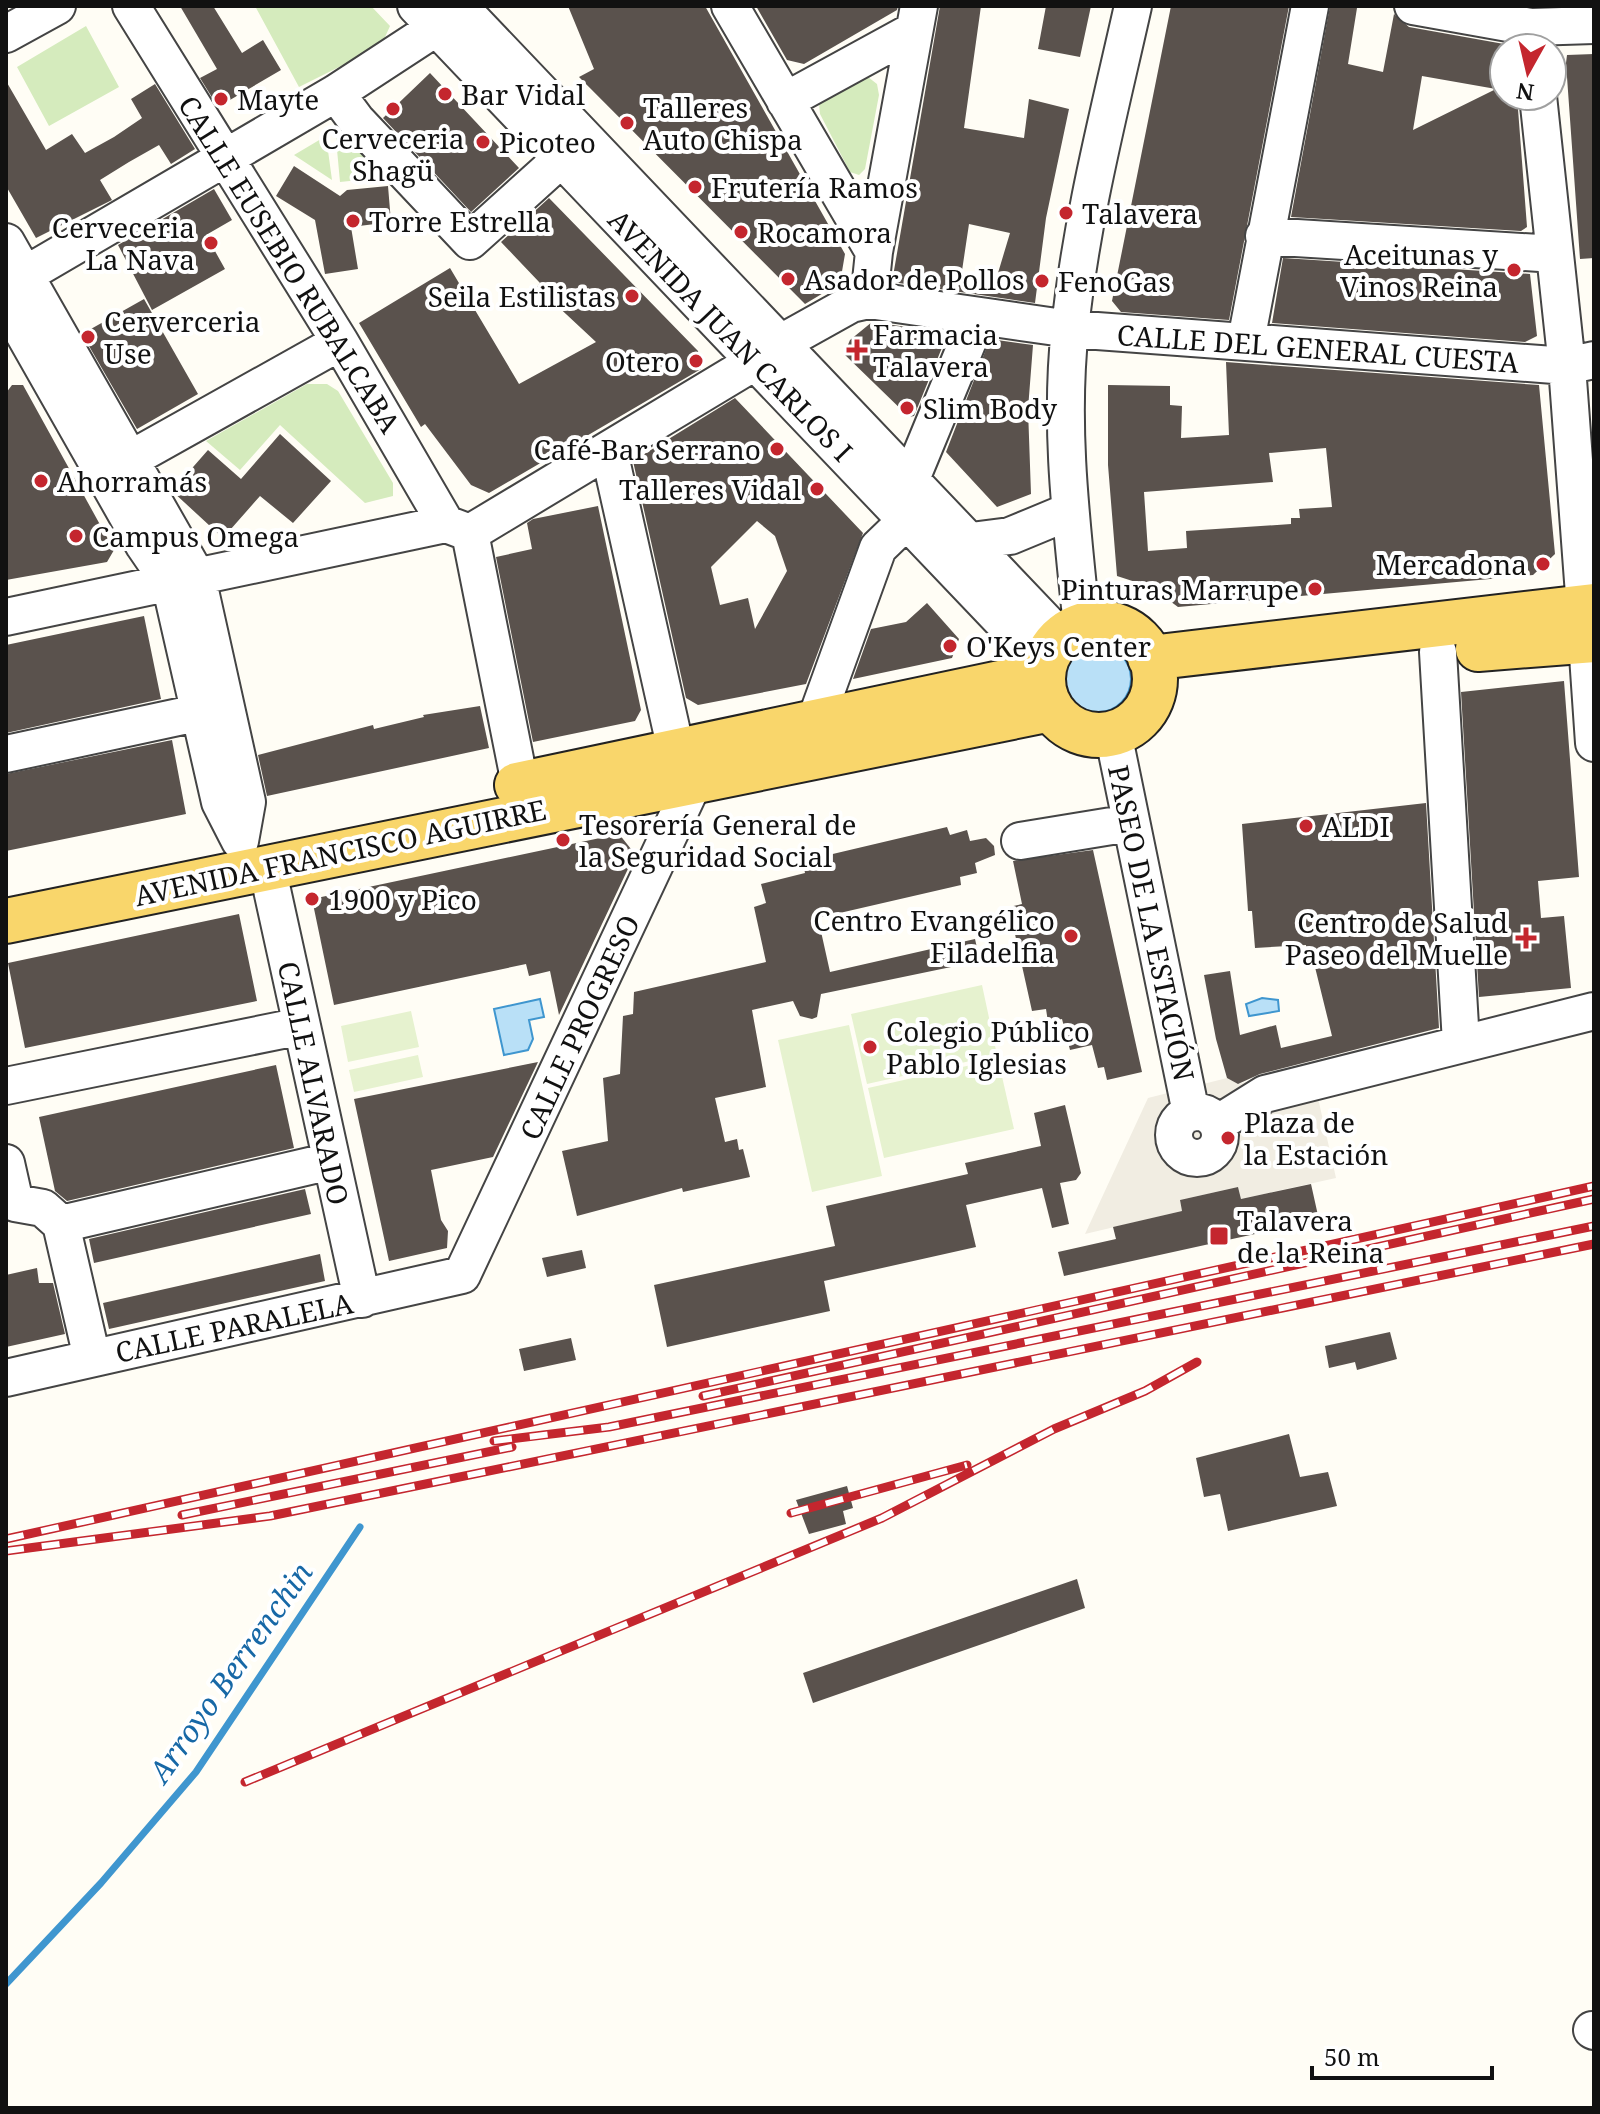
<svg xmlns="http://www.w3.org/2000/svg" width="1600" height="2114" viewBox="0 0 1600 2114" font-family="'Noto Serif',serif">
	<style>
		.green { fill: #d5ebbd }
		.pitch { fill: #e6f2cf }
		.plaza { fill: #f1ede2 }
		.water { fill: #b9e0f7; stroke: #3f96cf; stroke-width: 2 }
		.lines { fill: none; stroke-linecap: round; stroke-linejoin: round }
		.stream { stroke: #3f96cf; stroke-width: 7 }
		.building { fill: #5a524d; fill-rule: evenodd }
		.minor-casing { stroke: #444; stroke-width: 40 }
		.major-casing { stroke: #222; stroke-width: 48 }
		.minor { stroke: #fff; stroke-width: 36 }
		.major { stroke: #f9d66b; stroke-width: 44 }
		.rail-casing { stroke: #c4262e; stroke-width: 9 }
		.rail { stroke: #fff; stroke-width: 6; stroke-dasharray: 18; stroke-linecap: butt }
		.poi-dot { fill: #c4262e; stroke: #fff; stroke-width: 3 }
		.labels { text-anchor: middle; dominant-baseline: central; stroke-width: 8; stroke-linejoin: round; paint-order: stroke }
		.poi-label { font-size: 28px; fill: #111; stroke: #fff; text-anchor: start }
		.street-label { font-size: 28px; fill: #111; stroke: #fff }
		.water-label { font-size: 30px; font-style: italic; fill: #1768a6; stroke: #fff }
	</style>
	<rect width="100%" height="100%" fill="#fffdf5"/>
	<path class="green" d="M 255,6 L 371,6 L 390,26 L 381,46 L 299,87 Z
		M 86,26 L 119,87 L 49,126 L 17,67 Z
		M 868,77 L 877,84 L 879,95 L 865,169 L 859,175 L 850,172 L 820,114 L 819,104 Z
		M 334,117 L 388,177 L 340,182 Z
		M 326,136 L 332,180 L 294,155 Z
		M 307,384 L 327,384 L 338,391 L 393,483 L 393,496 L 365,503 L 280,425 L 240,470 L 206,441 Z"/>
	<path class="pitch" d="M 982,985 L 997,1055 L 867,1084 L 851,1014 Z
		M 411,1011 L 419,1047 L 348,1062 L 341,1026 Z
		M 849,1025 L 882,1176 L 812,1192 L 778,1040 Z
		M 418,1055 L 423,1077 L 354,1092 L 349,1070 Z
		M 998,1059 L 1014,1129 L 884,1158 L 868,1088 Z"/>
	<path class="plaza" d="M 1288,1072 L 1318,1098 L 1336,1178 L 1241,1199 L 1238,1187 L 1207,1194 L 1180,1200 L 1182,1211 L 1085,1234 L 1148,1098 L 1227,1078 L 1238,1084 Z"/>
	<path class="water" d="M1065 679a33 33 0 1 1 66 0a33 33 0 1 1-66 0Z
		M 1262,998 L 1278,1000 L 1279,1011 L 1249,1016 L 1246,1004 Z
		M 540,999 L 544,1017 L 529,1020 L 533,1039 L 528,1050 L 504,1055 L 494,1009 Z"/>
	<g class="lines">
		<path class="stream" d="M 6,1984 L 101,1883 L 196,1772 L 360,1527"/>
	</g>
	<path class="building" d="M 180,6 L 213,6 L 242,53 L 263,40 L 281,70 L 218,107 L 200,78 L 217,69 Z
		M 568,6 L 705,6 L 845,254 L 840,283 L 805,304 L 579,77 L 594,69 Z
		M 756,6 L 898,6 L 897,10 L 804,64 L 787,60 Z
		M 940,6 L 981,6 L 964,128 L 1024,138 L 1029,99 L 1069,109 L 1046,218 L 1035,303 L 892,282 ZM 969,224 L 1010,233 L 992,293 L 960,284 Z
		M 1046,6 L 1091,6 L 1080,57 L 1038,49 Z
		M 1171,6 L 1289,6 L 1229,320 L 1121,312 L 1112,301 Z
		M 1330,6 L 1357,8 L 1348,64 L 1383,72 L 1394,14 L 1409,27 L 1504,44 L 1504,96 L 1517,96 L 1527,227 L 1521,231 L 1291,217 ZM 1422,76 L 1496,89 L 1413,130 Z
		M 1594,54 L 1594,258 L 1580,259 L 1566,63 L 1567,55 Z
		M 430,73 L 519,168 L 471,212 L 383,118 Z
		M 6,81 L 46,150 L 72,134 L 85,153 L 114,137 L 142,118 L 131,99 L 155,84 L 195,149 L 171,164 L 159,145 L 129,162 L 100,180 L 112,200 L 36,238 L 6,186 Z
		M 294,166 L 340,196 L 347,190 L 388,186 L 391,222 L 351,227 L 358,269 L 325,274 L 315,220 L 276,196 Z
		M 214,189 L 232,220 L 206,235 L 225,269 L 152,310 L 118,245 Z
		M 549,198 L 698,351 L 701,369 L 489,493 L 471,485 L 425,424 L 421,427 L 359,323 L 450,268 L 519,384 L 596,342 L 537,287 L 540,283 L 501,242 Z
		M 1283,258 L 1530,274 L 1537,336 L 1525,342 L 1272,323 Z
		M 144,299 L 198,394 L 137,429 L 82,334 Z
		M 872,322 L 948,333 L 914,416 L 909,417 L 844,354 L 850,340 Z
		M 990,339 L 1033,345 L 1028,409 L 1031,494 L 997,507 L 946,452 Z
		M 1226,362 L 1539,385 L 1555,554 L 1533,575 L 1178,607 L 1151,587 L 1117,576 L 1108,465 L 1108,385 L 1170,386 L 1170,405 L 1182,406 L 1181,438 L 1229,435 ZM 1326,448 L 1332,507 L 1299,509 L 1300,518 L 1291,518 L 1291,524 L 1186,531 L 1187,548 L 1148,551 L 1144,492 L 1273,482 L 1269,453 Z
		M 12,385 L 23,385 L 114,550 L 107,562 L 6,580 L 6,393 Z
		M 735,398 L 863,533 L 806,684 L 698,705 L 686,698 L 633,461 ZM 757,521 L 775,536 L 787,571 L 755,629 L 748,598 L 720,605 L 711,567 Z
		M 280,434 L 331,481 L 293,523 L 260,496 L 223,538 L 172,491 L 208,450 L 241,479 Z
		M 598,506 L 641,710 L 635,721 L 533,742 L 496,557 L 532,549 L 527,523 L 533,519 Z
		M 927,603 L 959,639 L 952,658 L 853,679 L 871,629 L 906,622 Z
		M 144,616 L 161,699 L 6,733 L 6,645 Z
		M 1564,681 L 1579,877 L 1538,881 L 1541,918 L 1564,916 L 1571,988 L 1479,997 L 1461,692 Z
		M 480,706 L 489,748 L 267,796 L 258,755 L 373,725 L 374,729 L 424,717 L 423,715 Z
		M 172,740 L 186,814 L 6,851 L 6,774 Z
		M 1426,803 L 1439,1028 L 1260,1074 L 1238,1084 L 1227,1078 L 1216,1039 L 1204,975 L 1230,971 L 1240,1035 L 1276,1025 L 1281,1048 L 1332,1036 L 1313,959 L 1306,960 L 1306,945 L 1255,948 L 1252,911 L 1248,911 L 1242,824 Z
		M 947,827 L 950,835 L 967,830 L 970,841 L 986,838 L 994,846 L 995,855 L 975,863 L 977,873 L 960,877 L 961,885 L 818,918 L 830,972 L 975,939 L 980,961 L 821,994 L 817,1017 L 812,1019 L 800,1016 L 793,1001 L 752,1010 L 766,1087 L 715,1098 L 725,1142 L 737,1139 L 739,1150 L 743,1149 L 750,1177 L 683,1192 L 682,1188 L 577,1216 L 562,1151 L 608,1141 L 603,1078 L 620,1074 L 623,1016 L 633,1014 L 634,992 L 766,962 L 754,907 L 766,903 L 761,884 L 805,873 L 804,868 L 822,865 L 820,857 Z
		M 619,834 L 635,854 L 559,1015 L 550,971 L 529,976 L 526,964 L 334,1005 L 312,899 Z
		M 1093,850 L 1142,1072 L 1107,1080 L 1104,1067 L 1098,1068 L 1092,1045 L 1070,1050 L 1062,1019 L 1048,1022 L 1046,1009 L 1032,1011 L 1009,907 L 1022,904 L 1013,861 Z
		M 239,914 L 257,1001 L 25,1048 L 8,963 Z
		M 538,1062 L 493,1157 L 431,1170 L 441,1220 L 448,1231 L 447,1248 L 389,1261 L 354,1099 Z
		M 276,1065 L 294,1148 L 67,1201 L 55,1191 L 39,1117 Z
		M 1065,1105 L 1081,1173 L 1076,1180 L 1060,1183 L 1069,1224 L 1052,1228 L 1042,1188 L 966,1205 L 976,1247 L 824,1281 L 830,1311 L 667,1347 L 654,1285 L 835,1246 L 826,1206 L 968,1174 L 965,1163 L 1041,1146 L 1034,1113 Z
		M 1311,1184 L 1319,1220 L 1064,1276 L 1058,1252 L 1116,1239 L 1113,1227 L 1182,1211 L 1180,1200 L 1238,1187 L 1241,1199 Z
		M 305,1189 L 311,1214 L 94,1263 L 89,1239 Z
		M 582,1250 L 586,1268 L 547,1277 L 542,1258 Z
		M 320,1254 L 325,1281 L 109,1329 L 103,1303 Z
		M 37,1268 L 39,1283 L 53,1283 L 65,1334 L 6,1347 L 6,1275 Z
		M 1390,1332 L 1397,1359 L 1357,1370 L 1355,1362 L 1329,1368 L 1325,1346 Z
		M 571,1338 L 576,1360 L 524,1371 L 519,1349 Z
		M 1289,1434 L 1300,1477 L 1328,1472 L 1337,1506 L 1228,1531 L 1220,1494 L 1204,1497 L 1196,1458 Z
		M 847,1486 L 853,1508 L 843,1511 L 846,1524 L 809,1534 L 796,1500 Z
		M 1077,1579 L 1085,1608 L 813,1703 L 803,1673 Z"/>
	<g class="lines">
		<g class="minor-casing">
			<path id="minor" d="M 131,6 L 340,342 L 446,524
				M 416,6 L 1044,665
				M 459,6 L 1061,638
				M 730,6 L 874,252
				M 1413,6 L 1531,27 L 1594,25
				M 6,34 L 57,6
				M 336,93 L 356,120 L 470,241 L 562,158
				M 1538,96 L 1567,366 L 1585,608
				M 785,101 L 913,31
				M 1264,236 L 1555,254
				M 6,242 L 197,577 L 247,802 L 240,841
				M 6,286 L 336,93 L 437,27
				M 869,300 L 874,252 L 919,6
				M 6,302 L 144,545 L 170,583 L 220,802 L 240,841
				M 1246,341 L 1310,6
				M 781,343 L 851,304 L 869,300 L 1070,329 L 1567,366 L 1594,360
				M 609,451 L 676,750
				M 129,460 L 340,342
				M 911,479 L 968,341 L 974,318
				M 470,533 L 520,784
				M 971,541 L 1010,536 L 1068,512
				M 6,617 L 446,524 L 470,533 L 756,361
				M 1082,626 C 1072,527 1059,429 1070,329 C 1081,220 1109,113 1133,6
				M 1587,641 L 1594,743
				M 1438,652 L 1461,1043
				M 815,722 L 878,548 L 907,520
				M 1113,733 L 1191,1113
				M 6,754 L 197,713
				M 1020,841 L 1130,823
				M 267,867 L 362,1299
				M 6,1086 L 302,1026
				M1174 1135a23 23 0 1 1 46 0a23 23 0 1 1-46 0Z
				M 1217,1124 L 1265,1094 L 1594,1011
				M 6,1163 L 15,1203 L 43,1208 L 61,1224 L 92,1358
				M 61,1224 L 331,1161
				M 6,1378 L 462,1275 L 695,779
				M 1592,2030 L 1594,2031"/>
		</g>
		<g class="major-casing">
			<path id="major" d="M1043 679a56 56 0 1 1 112 0a56 56 0 1 1-112 0Z
				M 1478,649 L 1594,640
				M 1150,658 L 1594,606
				M 517,785 L 1043,674
				M 6,921 L 1051,709"/>
		</g>
		<use href="#minor" class="minor"/>
		<use href="#major" class="major"/>
		<g class="rail-casing">
			<path id="rail" d="M 703,1396 L 1594,1199
				M 494,1441 L 609,1427 L 1594,1226
				M 791,1513 L 967,1465
				M 182,1515 L 512,1447
				M 6,1539 L 1594,1186
				M 6,1551 L 270,1516 L 1594,1244
				M 245,1782 L 882,1518 L 1054,1429 L 1145,1391 L 1197,1362"/>
		</g>
		<use href="#rail" class="rail"/>
	</g>
	<g class="poi-dot">
		<circle cx="445" cy="94" r="8"/>
		<circle cx="221" cy="99" r="8"/>
		<circle cx="393" cy="109" r="8"/>
		<circle cx="627" cy="123" r="8"/>
		<circle cx="483" cy="142" r="8"/>
		<circle cx="695" cy="187" r="8"/>
		<circle cx="1066" cy="213" r="8"/>
		<circle cx="353" cy="221" r="8"/>
		<circle cx="741" cy="232" r="8"/>
		<circle cx="211" cy="243" r="8"/>
		<circle cx="1514" cy="270" r="8"/>
		<circle cx="788" cy="279" r="8"/>
		<circle cx="1042" cy="281" r="8"/>
		<circle cx="632" cy="296" r="8"/>
		<circle cx="88" cy="337" r="8"/>
		<path d="M853 338h8v8h8v8h-8v8h-8v-8h-8v-8h8z"/>
		<circle cx="696" cy="361" r="8"/>
		<circle cx="907" cy="408" r="8"/>
		<circle cx="777" cy="449" r="8"/>
		<circle cx="41" cy="481" r="8"/>
		<circle cx="817" cy="489" r="8"/>
		<circle cx="76" cy="536" r="8"/>
		<circle cx="1543" cy="564" r="8"/>
		<circle cx="1315" cy="589" r="8"/>
		<circle cx="950" cy="646" r="8"/>
		<circle cx="1306" cy="826" r="8"/>
		<circle cx="563" cy="840" r="8"/>
		<circle cx="312" cy="899" r="8"/>
		<circle cx="1071" cy="936" r="8"/>
		<path d="M1522 926h8v8h8v8h-8v8h-8v-8h-8v-8h8z"/>
		<circle cx="870" cy="1047" r="8"/>
		<circle cx="1228" cy="1138" r="8"/>
		<rect x="1209" y="1226" width="20" height="20" rx="4"/>
	</g>
	<g class="labels">
		<g class="poi-label">
			<text x="461" y="94">Bar Vidal</text>
			<text x="237" y="99">Mayte</text>
			<text x="643" y="107">Talleres<tspan x="643" dy="32">Auto Chispa</tspan></text>
			<text x="393" y="138" text-anchor="middle">Cerveceria<tspan x="393" dy="32">Shagü</tspan></text>
			<text x="499" y="142">Picoteo</text>
			<text x="711" y="187">Frutería Ramos</text>
			<text x="1082" y="213">Talavera</text>
			<text x="369" y="221">Torre Estrella</text>
			<text x="195" y="227" text-anchor="end">Cerveceria<tspan x="195" dy="32">La Nava</tspan></text>
			<text x="757" y="232">Rocamora</text>
			<text x="1498" y="254" text-anchor="end">Aceitunas y<tspan x="1498" dy="32">Vinos Reina</tspan></text>
			<text x="804" y="279">Asador de Pollos</text>
			<text x="1058" y="281">FenoGas</text>
			<text x="616" y="296" text-anchor="end">Seila Estilistas</text>
			<text x="104" y="321">Cerverceria<tspan x="104" dy="32">Use</tspan></text>
			<text x="873" y="334">Farmacia<tspan x="873" dy="32">Talavera</tspan></text>
			<text x="680" y="361" text-anchor="end">Otero</text>
			<text x="923" y="408">Slim Body</text>
			<text x="761" y="449" text-anchor="end">Café-Bar Serrano</text>
			<text x="57" y="481">Ahorramás</text>
			<text x="801" y="489" text-anchor="end">Talleres Vidal</text>
			<text x="92" y="536">Campus Omega</text>
			<text x="1527" y="564" text-anchor="end">Mercadona</text>
			<text x="1299" y="589" text-anchor="end">Pinturas Marrupe</text>
			<text x="966" y="646">O'Keys Center</text>
			<text x="579" y="824">Tesorería General de<tspan x="579" dy="32">la Seguridad Social</tspan></text>
			<text x="1322" y="826">ALDI</text>
			<text x="328" y="899">1900 y Pico</text>
			<text x="1055" y="920" text-anchor="end">Centro Evangélico<tspan x="1055" dy="32">Filadelfia</tspan></text>
			<text x="1508" y="922" text-anchor="end">Centro de Salud<tspan x="1508" dy="32">Paseo del Muelle</tspan></text>
			<text x="886" y="1031">Colegio Público<tspan x="886" dy="32">Pablo Iglesias</tspan></text>
			<text x="1244" y="1122">Plaza de<tspan x="1244" dy="32">la Estación</tspan></text>
			<text x="1237" y="1220">Talavera<tspan x="1237" dy="32">de la Reina</tspan></text>
		</g>
		<g class="street-label">
			<text transform="translate(290 264) rotate(58)">CALLE EUSEBIO RUBALCABA</text>
			<text transform="translate(731 335) rotate(46)">AVENIDA JUAN CARLOS I</text>
			<text transform="translate(1318 348) rotate(4)">CALLE DEL GENERAL CUESTA</text>
			<text transform="translate(340 852) rotate(-12)">AVENIDA FRANCISCO AGUIRRE</text>
			<text transform="translate(1152 923) rotate(78)">PASEO DE LA ESTACIÓN</text>
			<text transform="translate(579 1027) rotate(-65)">CALLE PROGRESO</text>
			<text transform="translate(314 1083) rotate(78)">CALLE ALVARADO</text>
			<text transform="translate(234 1327) rotate(-12)">CALLE PARALELA</text>
		</g>
		<g class="water-label">
			<text transform="translate(230 1672) rotate(-55)">Arroyo Berrenchin</text>
		</g>
	</g>
	<rect width="1600" height="2114" fill="none" stroke="#111111" stroke-width="16"/>
	<g transform="translate(1528 72) rotate(188)"><circle r="38" fill="#ffffff" stroke="#a0a0a0" stroke-width="2"/>
	<path d="M0-6L14 30L0 20L-14 30Z" fill="#c4262e"/>
	<text y="-12" font-size="22" font-weight="bold" text-anchor="middle" fill="#111111">N</text>
	</g>
	<path d="M1312 2066v12h180v-12" fill="none" stroke="#111111" stroke-width="4"/>
	<text x="1324" y="2066" font-size="24" fill="#111111" stroke="#ffffff" stroke-width="6" paint-order="stroke">50 m</text>
</svg>
